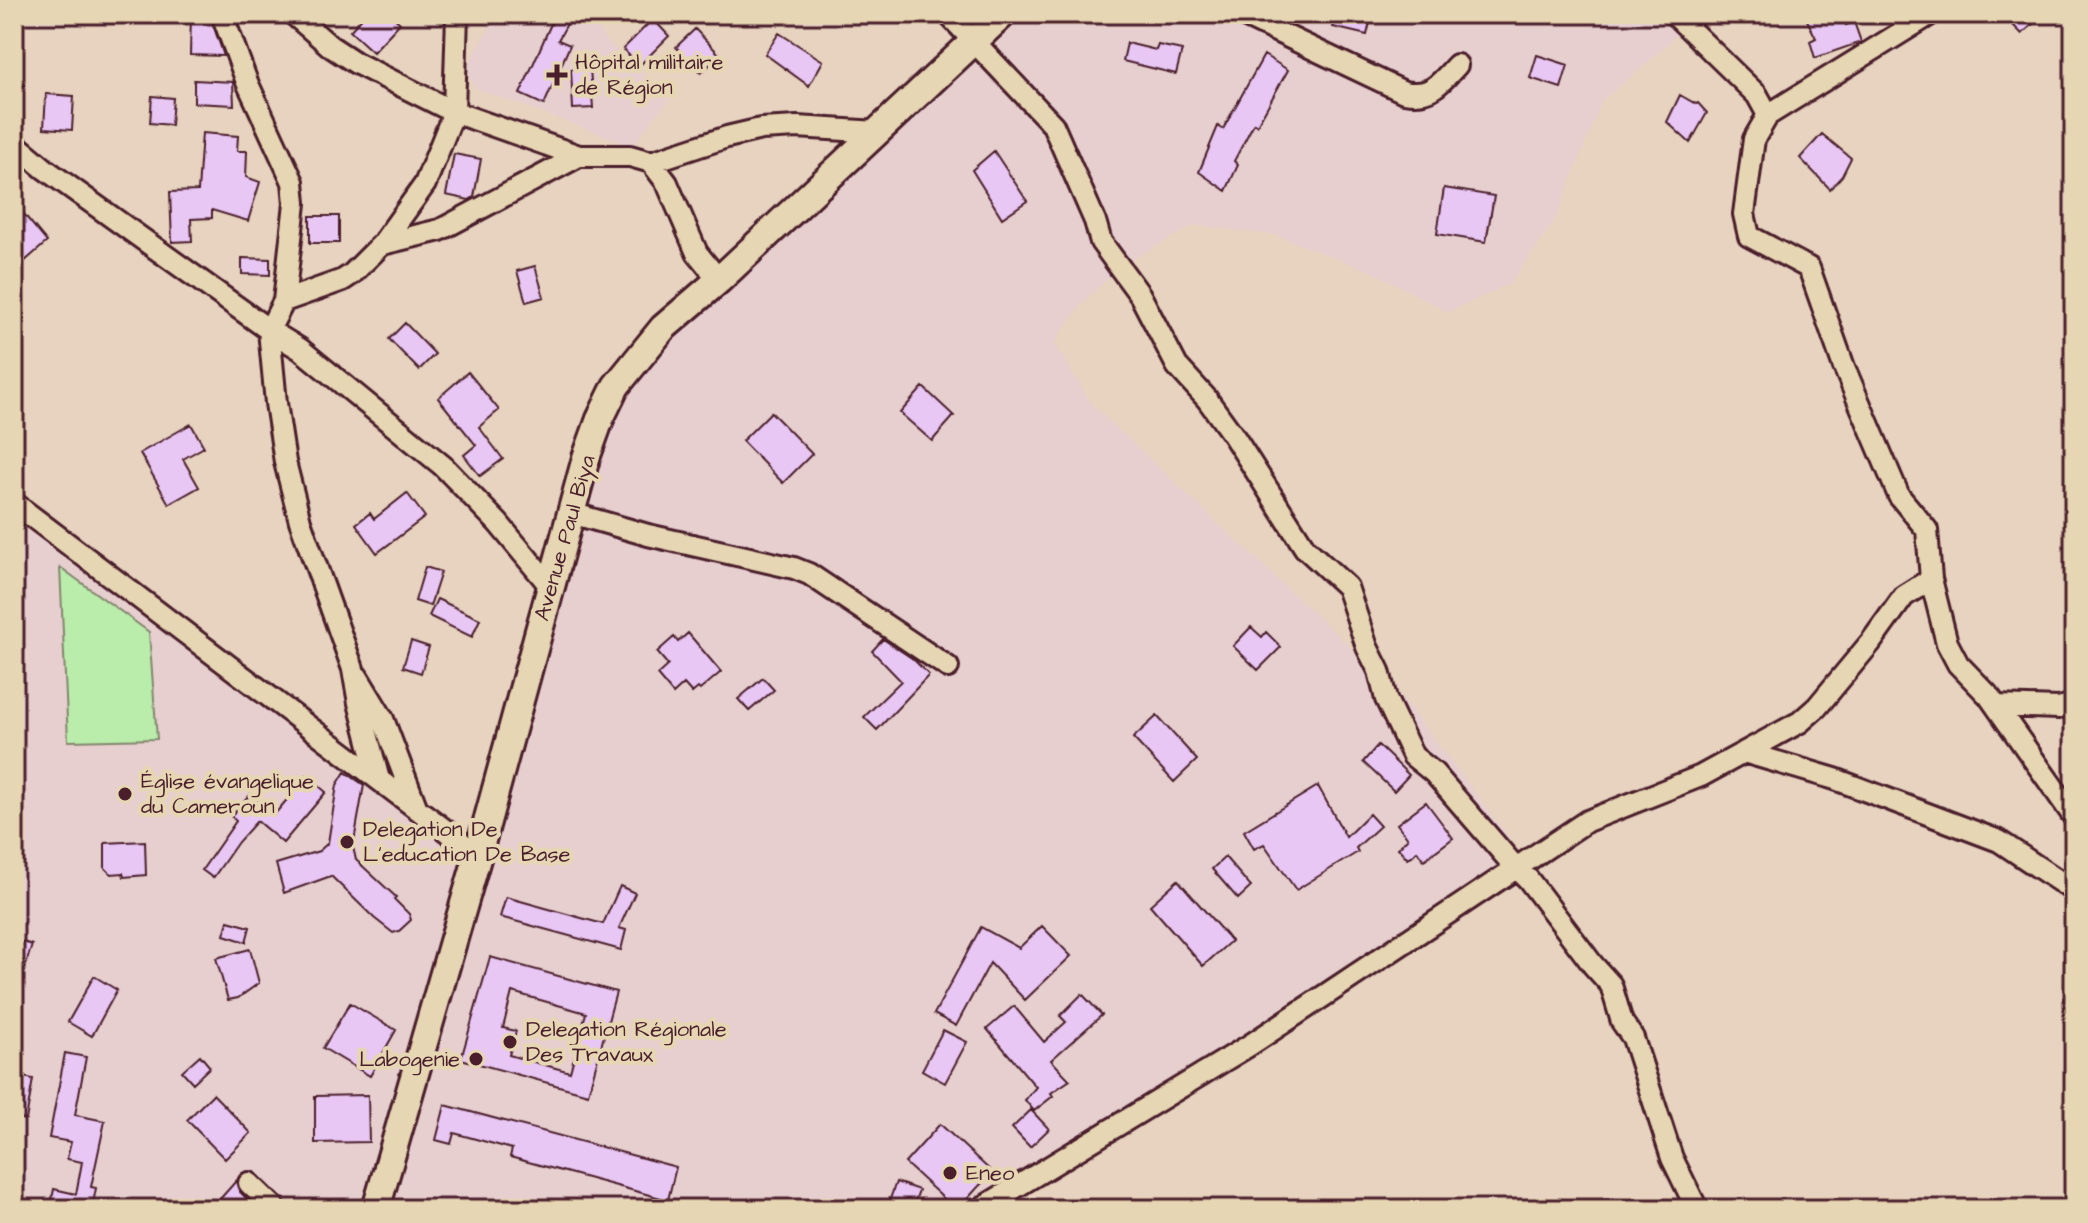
<svg xmlns="http://www.w3.org/2000/svg" width="2088" height="1223" viewBox="0 0 2088 1223" font-family="'Architects Daughter',sans-serif">
	<style>
		.built { fill: #e7cfd0 }
		.green { fill: #baecac; stroke: #82866c; stroke-width: 2 }
		.building { fill: #e8c7f4; stroke: #4a1f2b; stroke-width: 2; fill-rule: evenodd }
		.lines { fill: none; stroke-linecap: round; stroke-linejoin: round }
		.minor-casing { stroke: #4a1f2b; stroke-width: 26 }
		.major-casing { stroke: #4a1f2b; stroke-width: 32 }
		.minor { stroke: #e7d6b3; stroke-width: 20 }
		.major { stroke: #e7d6b3; stroke-width: 26 }
		.poi-dot { fill: #4a1f2b; stroke: #e7d6b3; stroke-width: 3 }
		.labels { text-anchor: middle; dominant-baseline: central; stroke-width: 8; stroke-linejoin: round; paint-order: stroke }
		.poi-label { font-size: 22px; fill: #4a1f2b; stroke: #e7d6b3; text-anchor: start }
		.street-label { font-size: 22px; fill: #4a1f2b; stroke: #e7d6b3 }
	</style>
	<rect width="100%" height="100%" fill="#e7d3c0"/>
	<filter id="ink" filterUnits="userSpaceOnUse"><feTurbulence type="fractalNoise" baseFrequency=".0125" numOctaves="2"/><feDisplacementMap in="SourceGraphic" scale="16" xChannelSelector="R" yChannelSelector="G"/><feConvolveMatrix kernelMatrix="1 2 1 2 8 2 1 2 1" color-interpolation-filters="sRGB"/></filter>
	<g filter="url(#ink)">
		<path class="built" d="M 498,14 L 558,14 L 598,28 L 607,42 L 651,81 L 674,93 L 632,146 L 475,88 L 466,69 Z
			M 1004,14 L 1697,14 L 1652,59 L 1602,100 L 1555,221 L 1509,284 L 1448,312 L 1373,272 L 1275,235 L 1194,225 L 1122,265 L 1081,304 L 1054,343 L 1093,406 L 1397,691 L 1502,828 L 1526,867 L 969,1209 L 14,1209 L 14,503 L 479,854 L 614,395 L 658,338 Z"/>
		<path class="green" d="M 60,567 L 149,632 L 157,739 L 68,741 Z"/>
		<path class="building" d="M 365,14 L 390,14 L 400,23 L 373,52 L 350,31 Z
			M 1336,14 L 1372,14 L 1367,35 L 1333,27 Z
			M 1804,14 L 1840,14 L 1846,25 L 1854,22 L 1861,42 L 1815,58 L 1810,41 L 1816,38 Z
			M 2002,14 L 2044,14 L 2022,34 Z
			M 191,16 L 210,16 L 224,56 L 190,55 Z
			M 554,17 L 567,24 L 558,40 L 570,45 L 544,105 L 520,94 Z
			M 653,19 L 669,36 L 639,66 L 623,49 Z
			M 695,29 L 720,55 L 701,73 L 676,47 Z
			M 779,33 L 823,61 L 809,86 L 765,54 Z
			M 1127,43 L 1156,50 L 1158,45 L 1182,50 L 1176,74 L 1123,61 Z
			M 1264,55 L 1288,70 L 1257,125 L 1254,123 L 1234,161 L 1238,165 L 1226,191 L 1199,172 L 1218,126 L 1223,129 Z
			M 1537,55 L 1568,65 L 1561,88 L 1530,78 Z
			M 590,68 L 593,108 L 573,109 L 571,69 Z
			M 194,80 L 233,82 L 234,105 L 194,103 Z
			M 46,94 L 74,96 L 72,130 L 44,128 Z
			M 1680,95 L 1696,104 L 1698,103 L 1707,113 L 1690,143 L 1667,122 Z
			M 152,96 L 173,98 L 171,125 L 150,123 Z
			M 202,133 L 238,136 L 237,151 L 247,151 L 246,177 L 260,182 L 248,221 L 212,210 L 212,218 L 191,219 L 192,241 L 172,242 L 170,192 L 198,191 Z
			M 1822,134 L 1851,158 L 1842,176 L 1830,189 L 1800,158 Z
			M 994,151 L 1027,201 L 1002,218 L 972,170 Z
			M 454,154 L 481,159 L 474,197 L 469,200 L 446,195 Z
			M 1444,188 L 1494,196 L 1486,242 L 1437,234 Z
			M 23,213 L 47,242 L 25,261 L 14,248 L 14,220 Z
			M 310,216 L 339,216 L 339,243 L 310,243 Z
			M 242,258 L 270,259 L 270,275 L 242,274 Z
			M 535,266 L 544,297 L 526,302 L 517,271 Z
			M 405,323 L 435,354 L 419,370 L 389,339 Z
			M 468,372 L 499,410 L 479,427 L 503,459 L 480,476 L 464,455 L 476,445 L 438,398 Z
			M 923,387 L 954,416 L 932,441 L 900,413 Z
			M 771,412 L 812,454 L 783,483 L 742,441 Z
			M 191,424 L 204,447 L 183,459 L 199,487 L 169,504 L 140,453 Z
			M 407,493 L 425,517 L 377,553 L 356,524 L 370,513 L 374,519 Z
			M 425,567 L 441,572 L 430,606 L 415,601 Z
			M 437,599 L 480,619 L 472,637 L 429,616 Z
			M 1251,627 L 1262,637 L 1266,632 L 1281,647 L 1258,670 L 1233,646 Z
			M 688,633 L 721,672 L 700,690 L 698,688 L 692,693 L 684,684 L 673,694 L 657,675 L 668,665 L 657,652 L 674,637 L 678,642 Z
			M 883,639 L 913,659 L 929,675 L 877,730 L 864,717 L 901,681 L 872,651 Z
			M 411,641 L 429,647 L 421,673 L 403,667 Z
			M 763,678 L 774,690 L 749,711 L 738,699 Z
			M 1157,716 L 1197,760 L 1174,782 L 1133,738 Z
			M 1378,745 L 1409,775 L 1394,791 L 1363,762 Z
			M 345,772 L 364,785 L 353,847 L 356,860 L 396,897 L 394,899 L 409,914 L 411,920 L 399,931 L 393,933 L 374,918 L 331,876 L 284,893 L 276,864 L 319,851 L 328,843 L 337,785 Z
			M 307,776 L 326,792 L 283,843 L 257,821 L 238,842 L 213,878 L 202,870 L 236,821 L 231,816 L 251,794 L 274,815 Z
			M 1318,786 L 1346,837 L 1369,814 L 1380,826 L 1356,848 L 1358,852 L 1296,890 L 1264,844 L 1254,849 L 1244,831 Z
			M 1426,802 L 1453,838 L 1424,860 L 1417,851 L 1408,859 L 1398,848 L 1408,838 L 1397,824 Z
			M 145,841 L 146,875 L 124,877 L 123,873 L 111,874 L 105,868 L 105,843 Z
			M 1225,857 L 1251,887 L 1238,899 L 1212,869 Z
			M 1178,880 L 1231,941 L 1203,966 L 1150,905 Z
			M 620,886 L 635,893 L 619,928 L 626,930 L 621,950 L 500,917 L 506,897 L 603,924 Z
			M 228,921 L 250,927 L 246,942 L 224,935 Z
			M 1042,926 L 1071,956 L 1025,1000 L 990,963 L 956,1026 L 934,1014 L 981,927 L 1019,948 Z
			M 14,939 L 32,945 L 17,992 L 14,992 Z
			M 250,949 L 259,983 L 238,998 L 228,1000 L 216,958 Z
			M 490,957 L 616,992 L 588,1094 L 461,1059 ZM 512,992 L 586,1013 L 570,1072 L 509,1055 L 516,1031 L 503,1028 Z
			M 94,976 L 117,990 L 92,1036 L 68,1022 Z
			M 1082,994 L 1102,1015 L 1051,1060 L 1070,1080 L 1051,1093 L 1053,1096 L 1034,1111 L 1025,1100 L 1036,1087 L 987,1029 L 1014,1006 L 1044,1042 L 1066,1022 L 1060,1016 Z
			M 350,1003 L 396,1030 L 370,1076 L 323,1048 Z
			M 943,1030 L 967,1042 L 945,1083 L 922,1070 Z
			M 65,1053 L 86,1057 L 75,1115 L 105,1121 L 91,1187 L 96,1188 L 92,1209 L 50,1209 L 54,1189 L 76,1194 L 82,1162 L 67,1159 L 71,1142 L 49,1138 Z
			M 200,1055 L 210,1067 L 193,1083 L 182,1071 Z
			M 14,1075 L 33,1079 L 26,1120 L 14,1118 Z
			M 213,1094 L 251,1133 L 225,1159 L 187,1120 Z
			M 368,1095 L 369,1142 L 315,1143 L 315,1096 Z
			M 445,1105 L 676,1167 L 668,1200 L 510,1157 L 512,1149 L 454,1133 L 451,1144 L 436,1140 Z
			M 1031,1110 L 1049,1129 L 1030,1147 L 1012,1128 Z
			M 940,1124 L 992,1172 L 958,1209 L 955,1209 L 905,1163 Z
			M 236,1181 L 240,1192 L 257,1209 L 211,1209 Z
			M 896,1182 L 919,1190 L 912,1209 L 889,1202 Z"/>
		<g class="lines">
			<g class="minor-casing">
				<path id="minor" d="M 222,14 L 247,82 L 293,182 L 295,203 L 284,301 L 269,330 L 276,403 L 285,462 L 300,521 L 353,669 L 359,703 L 379,780
					M 293,14 L 330,46 L 356,63 L 454,112 L 579,156 L 630,156 L 651,162 L 727,137 L 761,129 L 797,127 L 878,132
					M 948,14 L 1053,125 L 1095,221 L 1101,242 L 1140,295 L 1177,366 L 1207,399 L 1233,435 L 1305,548 L 1347,587 L 1367,647 L 1379,671 L 1386,699 L 1413,756 L 1434,773 L 1509,860 L 1528,879 L 1593,965 L 1611,985 L 1622,1022 L 1633,1038 L 1672,1158 L 1697,1209
					M 1240,14 L 1404,92 C 1432,97 1439,84 1457,65
					M 1674,14 L 1757,95 L 1768,115 L 1754,139 L 1744,214 L 1749,236 L 1809,268 L 1844,367 L 1899,496 L 1927,530 L 1931,579 L 1947,643 L 1958,664 L 1989,696 L 2074,817
					M 1768,115 L 1931,14
					M 14,143 L 45,169 L 269,330 L 300,349 L 443,466 L 498,523 L 551,587
					M 651,162 L 667,183 L 697,253 L 719,280
					M 382,244 L 440,230 L 579,156
					M 284,301 L 343,280 L 352,274 L 382,244 L 425,184 L 454,112 L 457,14
					M 14,503 L 478,855
					M 571,513 L 648,535 L 794,568 L 809,574 L 948,667
					M 357,676 L 383,719 L 417,809
					M 1996,706 L 2059,708 L 2074,704
					M 1747,753 L 1835,779 L 1999,841 L 2074,891
					M 249,1183 L 276,1209
					M 980,1209 L 1250,1045 L 1587,821 L 1701,776 L 1800,722 L 1817,707 L 1871,642 L 1904,596 L 1931,579"/>
			</g>
			<g class="major-casing">
				<path id="major" d="M 376,1209 L 478,855 L 586,458 L 600,419 L 616,386 L 663,328 L 719,280 L 1003,14"/>
			</g>
			<use href="#minor" class="minor"/>
			<use href="#major" class="major"/>
		</g>
	</g>
	<g class="poi-dot">
		<path d="M553 63h8v8h8v8h-8v8h-8v-8h-8v-8h8z"/>
		<circle cx="125" cy="794" r="8"/>
		<circle cx="347" cy="842" r="8"/>
		<circle cx="510" cy="1042" r="8"/>
		<circle cx="476" cy="1059" r="8"/>
		<circle cx="950" cy="1173" r="8"/>
	</g>
	<g class="labels">
		<g class="poi-label">
			<text x="575" y="62">Hôpital militaire<tspan x="575" dy="25">de Région</tspan></text>
			<text x="141" y="781">Église évangelique<tspan x="141" dy="25">du Cameroun</tspan></text>
			<text x="363" y="829">Delegation De<tspan x="363" dy="25">L'education De Base</tspan></text>
			<text x="526" y="1029">Delegation Régionale<tspan x="526" dy="25">Des Travaux</tspan></text>
			<text x="460" y="1059" text-anchor="end">Labogenie</text>
			<text x="966" y="1173">Eneo</text>
		</g>
		<g class="street-label">
			<text transform="translate(565 538) rotate(-74)">Avenue Paul Biya</text>
		</g>
	</g>
	<rect width="2088" height="1223" fill="none" stroke="#e7d6b3" stroke-width="48"/>
	<rect x="24" y="24" width="2040" height="1175" fill="none" stroke="#4a1f2b" stroke-width="3" filter="url(#ink)"/>
</svg>
